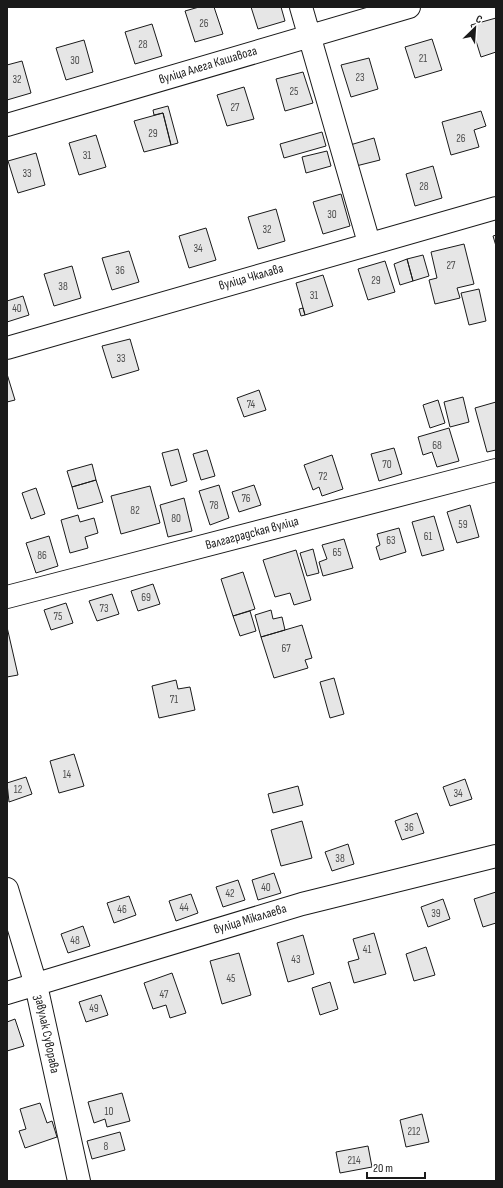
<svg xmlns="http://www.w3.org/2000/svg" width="503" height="1188" viewBox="0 0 503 1188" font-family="'Sofia Sans Condensed',sans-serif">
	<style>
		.building { fill: #e6e6e6; stroke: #1a1a1a }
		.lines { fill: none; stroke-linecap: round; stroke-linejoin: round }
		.minor-casing { stroke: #1a1a1a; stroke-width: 24 }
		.minor { stroke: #fff; stroke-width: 22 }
		.labels { text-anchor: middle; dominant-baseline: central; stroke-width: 3; stroke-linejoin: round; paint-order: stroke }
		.number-label { font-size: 11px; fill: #4d4d4d }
		.street-label { font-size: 13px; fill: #1a1a1a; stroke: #fff }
	</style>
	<rect width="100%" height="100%" fill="#fff"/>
	<path class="building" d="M 199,7 L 214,7 L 223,34 L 195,42 L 185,11 Z
		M 251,7 L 281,7 L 285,21 L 258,29 Z
		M 496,18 L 496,52 L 481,57 L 471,25 Z
		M 152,24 L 162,56 L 135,64 L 125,32 Z
		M 432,39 L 442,70 L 415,78 L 405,47 Z
		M 84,40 L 93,72 L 66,80 L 56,48 Z
		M 369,58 L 378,89 L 351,97 L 341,65 Z
		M 22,61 L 31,93 L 7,100 L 7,65 Z
		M 303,72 L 313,103 L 285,111 L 276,79 Z
		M 244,87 L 254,119 L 227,126 L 217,95 Z
		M 168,106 L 178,143 L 171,145 L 163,113 L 154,115 L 153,110 Z
		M 481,111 L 486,126 L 474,130 L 479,147 L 451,155 L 442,122 Z
		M 163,113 L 171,145 L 144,152 L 134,121 Z
		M 322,132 L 326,146 L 284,158 L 280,144 Z
		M 96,135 L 106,167 L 79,175 L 69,143 Z
		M 374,138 L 380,160 L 356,166 L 350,145 Z
		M 327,151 L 331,166 L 306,173 L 302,157 Z
		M 36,153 L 45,185 L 18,193 L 8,161 Z
		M 433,166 L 442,198 L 415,206 L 406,174 Z
		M 341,194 L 350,226 L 323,234 L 313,202 Z
		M 276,209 L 285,241 L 258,249 L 248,217 Z
		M 206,228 L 216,260 L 189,268 L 179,236 Z
		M 496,235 L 496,246 L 493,236 Z
		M 464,244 L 474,284 L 457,288 L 460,298 L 435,304 L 429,280 L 437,278 L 431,252 Z
		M 129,251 L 139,282 L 112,290 L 102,258 Z
		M 423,255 L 429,276 L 413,281 L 407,259 Z
		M 407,259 L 413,281 L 400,285 L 394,264 Z
		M 385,261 L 395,292 L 368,300 L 358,269 Z
		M 72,266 L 81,298 L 54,306 L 44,274 Z
		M 323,275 L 333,306 L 305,315 L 296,283 Z
		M 479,289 L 486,321 L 469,325 L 461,293 Z
		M 23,296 L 29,315 L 7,322 L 7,301 Z
		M 303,308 L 305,315 L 301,316 L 299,309 Z
		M 130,339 L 139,370 L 112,378 L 102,346 Z
		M 7,374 L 15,400 L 7,402 Z
		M 259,390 L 266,410 L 244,417 L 237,398 Z
		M 463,397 L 469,422 L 450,427 L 444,402 Z
		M 438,400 L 445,423 L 430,428 L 423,405 Z
		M 496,402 L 496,450 L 487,452 L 475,408 Z
		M 449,428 L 459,461 L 437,467 L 432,452 L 423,455 L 418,437 Z
		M 394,448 L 402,474 L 379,481 L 371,454 Z
		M 178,449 L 187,481 L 171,486 L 162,453 Z
		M 207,450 L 215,476 L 201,480 L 193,454 Z
		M 332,455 L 343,489 L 322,496 L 319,487 L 313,490 L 304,465 Z
		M 92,464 L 96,480 L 72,487 L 67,471 Z
		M 96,480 L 103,502 L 78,509 L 72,487 Z
		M 219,485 L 229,518 L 210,525 L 199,491 Z
		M 254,485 L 261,505 L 239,512 L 232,492 Z
		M 150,486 L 160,523 L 121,534 L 111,496 Z
		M 36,488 L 45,514 L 31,519 L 22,493 Z
		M 184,498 L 192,531 L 168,537 L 160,505 Z
		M 470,505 L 479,537 L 457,543 L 447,512 Z
		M 78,515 L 80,522 L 94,518 L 98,533 L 85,537 L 88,548 L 70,553 L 61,520 Z
		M 434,516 L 444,550 L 422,556 L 412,522 Z
		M 399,528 L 406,552 L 380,560 L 376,547 L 380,545 L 377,534 Z
		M 49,536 L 58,566 L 36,573 L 26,543 Z
		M 344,539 L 353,568 L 323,576 L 319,562 L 327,559 L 322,545 Z
		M 313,549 L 319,573 L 307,576 L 300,553 Z
		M 296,550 L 311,600 L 294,605 L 290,593 L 275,597 L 263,560 Z
		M 243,572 L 255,609 L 233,616 L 221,579 Z
		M 153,584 L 160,604 L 138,611 L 131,591 Z
		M 112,594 L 119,614 L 97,621 L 89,601 Z
		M 66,603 L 73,623 L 51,630 L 44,610 Z
		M 271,610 L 273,619 L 282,617 L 285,630 L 261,637 L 255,615 Z
		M 250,611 L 256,631 L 240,636 L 233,616 Z
		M 302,625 L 312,658 L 305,660 L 308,668 L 274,678 L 261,637 Z
		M 7,627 L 18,675 L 7,677 Z
		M 334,678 L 344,714 L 330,718 L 320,682 Z
		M 176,680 L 178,689 L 190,687 L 195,710 L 159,718 L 152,686 Z
		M 74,754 L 84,786 L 59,793 L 50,761 Z
		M 26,777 L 32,794 L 9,802 L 7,783 Z
		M 465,779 L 472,799 L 450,806 L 443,787 Z
		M 298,786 L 303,805 L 273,813 L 268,794 Z
		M 417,813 L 424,833 L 402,840 L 395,821 Z
		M 302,821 L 312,858 L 281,866 L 271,830 Z
		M 348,844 L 354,864 L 332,871 L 325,852 Z
		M 274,873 L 281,893 L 258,900 L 252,880 Z
		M 238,880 L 245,900 L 223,907 L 216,887 Z
		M 496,892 L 496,923 L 483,927 L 474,899 Z
		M 191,894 L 198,913 L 176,921 L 169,901 Z
		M 129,896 L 136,915 L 114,923 L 107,903 Z
		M 443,899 L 450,919 L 428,927 L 421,907 Z
		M 83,926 L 90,946 L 68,953 L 61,934 Z
		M 374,933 L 386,974 L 354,983 L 348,962 L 359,959 L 353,939 Z
		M 303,935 L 314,974 L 288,982 L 277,943 Z
		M 426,947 L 435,975 L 414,981 L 406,954 Z
		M 239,953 L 251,995 L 222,1004 L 210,961 Z
		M 172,973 L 186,1013 L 170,1018 L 166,1005 L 153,1009 L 144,983 Z
		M 330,982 L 338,1009 L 320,1015 L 312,988 Z
		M 101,995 L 108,1015 L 86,1022 L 79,1002 Z
		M 15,1019 L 24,1046 L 7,1051 L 7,1022 Z
		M 122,1093 L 130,1121 L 107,1127 L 105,1119 L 94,1123 L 88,1102 Z
		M 40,1103 L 47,1123 L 52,1121 L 57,1137 L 25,1148 L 19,1131 L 26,1129 L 20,1109 Z
		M 422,1114 L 429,1142 L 406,1147 L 400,1120 Z
		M 120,1132 L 125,1150 L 92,1159 L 87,1141 Z
		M 368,1146 L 372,1167 L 340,1173 L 336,1152 Z"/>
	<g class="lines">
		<g class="minor-casing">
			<path id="minor" d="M 301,7 L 369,243
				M 7,125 L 409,7
				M 7,348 L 496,208
				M 7,597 L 496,470
				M 7,889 L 36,985 L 79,1181
				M 7,993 L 302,904 L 496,856"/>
		</g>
		<use href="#minor" class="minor"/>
	</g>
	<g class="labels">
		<g class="number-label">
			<text x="204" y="23">26</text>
			<text x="143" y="44">28</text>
			<text x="423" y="58">21</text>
			<text x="75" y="60">30</text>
			<text x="360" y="77">23</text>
			<text x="17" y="79">32</text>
			<text x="294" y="91">25</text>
			<text x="235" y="107">27</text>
			<text x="153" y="133">29</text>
			<text x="461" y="138">26</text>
			<text x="87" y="155">31</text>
			<text x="27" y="173">33</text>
			<text x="424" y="186">28</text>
			<text x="332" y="214">30</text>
			<text x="267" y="229">32</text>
			<text x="198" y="248">34</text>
			<text x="451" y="265">27</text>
			<text x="120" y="270">36</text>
			<text x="376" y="280">29</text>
			<text x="63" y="286">38</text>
			<text x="314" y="295">31</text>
			<text x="17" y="308">40</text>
			<text x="121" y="358">33</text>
			<text x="251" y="404">74</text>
			<text x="437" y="445">68</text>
			<text x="387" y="464">70</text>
			<text x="323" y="476">72</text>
			<text x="246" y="498">76</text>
			<text x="214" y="505">78</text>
			<text x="135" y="510">82</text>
			<text x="176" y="518">80</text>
			<text x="463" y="524">59</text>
			<text x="428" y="536">61</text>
			<text x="391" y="540">63</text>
			<text x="337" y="552">65</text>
			<text x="42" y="555">86</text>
			<text x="146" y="597">69</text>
			<text x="104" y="608">73</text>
			<text x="58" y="616">75</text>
			<text x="286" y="648">67</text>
			<text x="174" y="699">71</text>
			<text x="67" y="774">14</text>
			<text x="18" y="789">12</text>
			<text x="458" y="793">34</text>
			<text x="409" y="827">36</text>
			<text x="340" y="858">38</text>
			<text x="266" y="887">40</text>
			<text x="230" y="893">42</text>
			<text x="184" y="907">44</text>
			<text x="122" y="909">46</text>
			<text x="436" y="913">39</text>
			<text x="75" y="940">48</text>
			<text x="367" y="949">41</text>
			<text x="296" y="959">43</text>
			<text x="231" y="978">45</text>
			<text x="164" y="994">47</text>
			<text x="94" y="1008">49</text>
			<text x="109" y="1111">10</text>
			<text x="414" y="1131">212</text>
			<text x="106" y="1146">8</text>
			<text x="354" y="1160">214</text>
		</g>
		<g class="street-label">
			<text transform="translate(208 65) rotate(-17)">вуліца Алега Кашавога</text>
			<text transform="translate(251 277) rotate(-16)">вуліца Чкалава</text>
			<text transform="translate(252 533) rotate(-15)">Валгаградская вуліца</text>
			<text transform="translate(250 919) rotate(-17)">вуліца Мікалаева</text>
			<text transform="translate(47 1034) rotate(78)">завулак Суворава</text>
		</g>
	</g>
	<rect width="503" height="1188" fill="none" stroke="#1a1a1a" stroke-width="16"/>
	<g transform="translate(475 28) rotate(25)" stroke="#ffffff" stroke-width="3" paint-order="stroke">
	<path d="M0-3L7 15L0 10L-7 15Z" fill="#1a1a1a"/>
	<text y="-6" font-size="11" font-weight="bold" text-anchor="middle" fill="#1a1a1a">С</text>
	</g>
	<path d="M367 1172v6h58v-6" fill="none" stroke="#1a1a1a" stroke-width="2"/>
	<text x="373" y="1172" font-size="12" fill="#1a1a1a" stroke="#ffffff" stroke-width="3" paint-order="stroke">20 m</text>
</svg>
